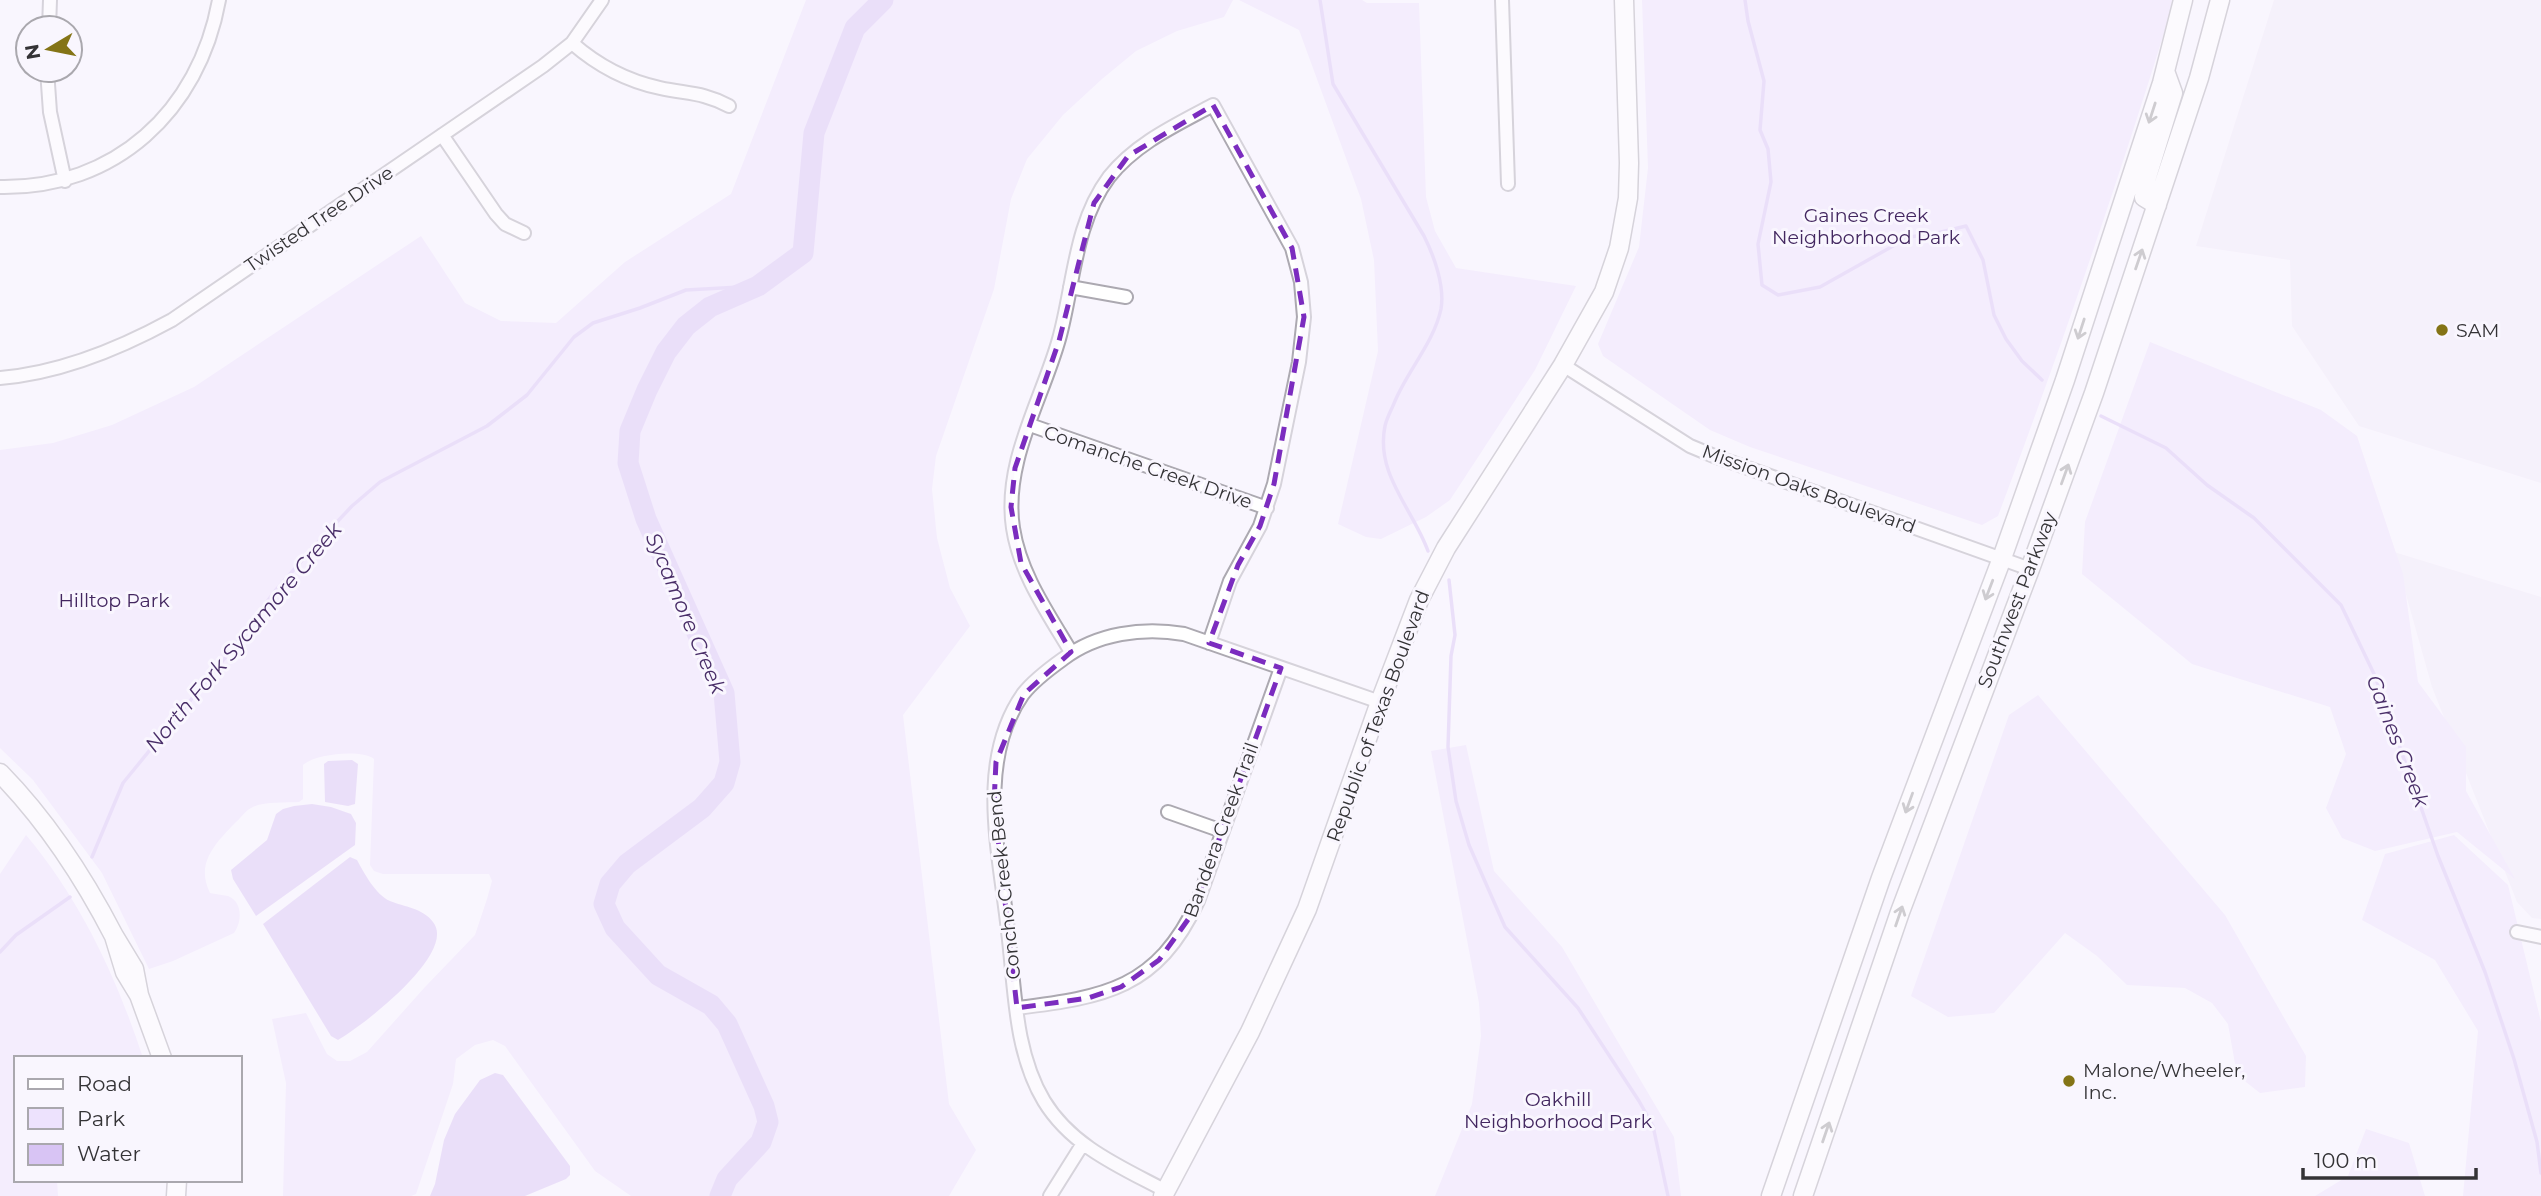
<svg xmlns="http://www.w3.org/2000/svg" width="2541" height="1196" viewBox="0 0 2541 1196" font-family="Montserrat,sans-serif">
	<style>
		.built { fill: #f0eaf9 }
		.green { fill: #ede2fd }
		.water { fill: #d8c4f4 }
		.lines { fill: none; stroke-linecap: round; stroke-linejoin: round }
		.stream { stroke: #d8c4f4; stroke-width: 3.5 }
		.river { stroke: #d8c4f4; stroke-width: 21 }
		.street-casing { stroke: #aca9b1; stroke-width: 16 }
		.secondary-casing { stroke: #aca9b1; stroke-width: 21 }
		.street { stroke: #fff; stroke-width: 12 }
		.secondary { stroke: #fff; stroke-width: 18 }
		.oneway { stroke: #9a999a }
		.marked { fill: none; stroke: #7b2cbf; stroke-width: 5; stroke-dasharray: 14 9; stroke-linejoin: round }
		.poi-dot { fill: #847416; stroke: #f9f6fe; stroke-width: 2.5 }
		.labels { text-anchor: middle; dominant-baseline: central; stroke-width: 6; stroke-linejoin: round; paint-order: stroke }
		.park-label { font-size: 19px; fill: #432760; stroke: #f9f6fe }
		.street-label { font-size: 19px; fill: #343336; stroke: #f9f6fe }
		.poi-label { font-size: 19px; fill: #343336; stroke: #f9f6fe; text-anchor: start }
		.water-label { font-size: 21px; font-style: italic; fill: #492e68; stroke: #f9f6fe }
	</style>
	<rect width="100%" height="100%" fill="#f9f6fe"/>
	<path class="built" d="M 2274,0 L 2541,0 L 2541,483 L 2359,426 L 2292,326 L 2290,260 L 2196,246 Z
		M 2394,552 L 2541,597 L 2541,919 L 2532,918 L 2517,902 L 2432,687 Z"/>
	<path class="green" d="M 806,0 L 1233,0 L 1224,17 L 1177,31 L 1136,51 L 1102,79 L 1063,115 L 1027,159 L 1011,199 L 994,289 L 936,456 L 932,489 L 937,538 L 950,588 L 970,626 L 903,715 L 949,1104 L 976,1150 L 949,1196 L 631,1196 L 595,1171 L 505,1046 L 493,1040 L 475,1045 L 456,1059 L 453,1084 L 416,1194 L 411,1196 L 283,1196 L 286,1083 L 272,1019 L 306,1013 L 327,1054 L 337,1061 L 350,1061 L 367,1052 L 425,987 L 475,935 L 487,899 L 492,881 L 489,874 L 383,874 L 374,871 L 370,865 L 374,759 C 361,749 315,754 303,765 L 303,799 L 299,802 C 285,803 263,801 251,808 C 245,811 240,819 235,823 C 216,843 195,863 210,893 C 215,894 222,895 228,896 C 243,902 242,922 234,933 L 173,961 L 149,969 L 102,873 L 33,780 L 0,748 L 0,450 L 53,443 L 112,425 L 194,387 L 421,236 L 465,303 L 501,321 L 556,323 L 625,262 L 731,194 Z
		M 1239,0 L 1362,0 L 1367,3 L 1419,3 L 1426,197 L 1435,231 L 1456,268 L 1576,286 L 1535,370 L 1450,500 L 1426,517 L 1381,539 L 1366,537 L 1338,524 L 1378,351 L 1374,260 L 1361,199 L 1299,30 Z
		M 1642,0 L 2172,0 L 2169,17 C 2117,185 2060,351 1998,516 L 1982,525 L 1750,447 L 1710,430 L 1603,356 L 1598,344 L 1639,247 L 1648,168 Z
		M 2150,342 L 2321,410 L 2357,436 L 2403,574 L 2418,682 L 2466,747 L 2466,791 L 2515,879 L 2457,832 L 2375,851 L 2342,838 L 2326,808 L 2346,754 L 2330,707 L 2192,664 L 2082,574 L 2085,522 Z
		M 2038,695 L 2225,915 L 2306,1056 L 2305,1087 L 2260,1093 L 2237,1075 L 2228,1024 L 2212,1003 L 2185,988 L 2127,985 L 2097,956 L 2065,933 L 1994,1013 L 1948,1017 L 1911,996 L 2009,715 Z
		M 1466,745 L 1494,871 L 1562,947 L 1674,1137 L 1681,1196 L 1435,1196 L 1472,1104 L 1481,1036 L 1479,1003 L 1431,751 Z
		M 26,835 C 80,899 117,978 143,1058 L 16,1058 L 16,1180 L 57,1180 L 58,1196 L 0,1196 L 0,874 Z
		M 2454,835 L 2508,885 L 2541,1022 L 2541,1196 L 2463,1196 L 2478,1031 L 2435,960 L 2362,920 L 2385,854 Z
		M 2366,1129 L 2409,1143 L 2425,1196 L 2315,1196 L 2348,1176 Z"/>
	<path class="water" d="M 352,760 L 358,764 L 355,804 L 348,806 L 325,802 L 324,764 L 328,761 Z
		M 312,804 L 331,807 L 351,814 L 356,823 L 355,845 L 256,916 L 233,879 L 231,870 L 267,840 L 276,814 L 283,809 L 294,806 Z
		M 350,857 L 357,860 C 364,873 376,895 390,901 C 404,907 423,908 433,922 C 458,953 361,1027 338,1040 L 331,1036 L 263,924 Z
		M 495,1073 L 503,1075 L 570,1166 L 570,1175 L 566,1179 L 525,1196 L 430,1196 L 435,1184 L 444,1140 L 455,1114 L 480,1080 Z"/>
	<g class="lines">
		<path class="stream" d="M 1320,0 L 1333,84 L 1424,236 C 1434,256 1445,286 1441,309 C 1434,342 1408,370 1395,401 C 1392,409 1387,417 1385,426 C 1375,474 1413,509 1428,551
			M 1745,0 L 1748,21 L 1764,81 L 1760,130 L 1768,149 L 1771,182 L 1758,244 L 1762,285 L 1778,295 L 1820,287 L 1909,237 L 1933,234 L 1966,226 L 1983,260 L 1994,315 L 2006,339 L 2022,361 L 2042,380
			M 2101,416 L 2166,448 L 2207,485 L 2254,518 L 2341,605 L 2375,676 L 2438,856 L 2485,972 L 2514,1059 L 2537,1142 L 2541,1173
			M 1449,580 L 1455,635 L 1451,656 L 1448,747 L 1456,801 L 1469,845 L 1505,927 L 1578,1008 L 1639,1101 L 1653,1126 L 1668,1196
			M 92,857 L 123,783 L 225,658 L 275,591 L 320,540 L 352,506 L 380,482 L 487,426 L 527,395 L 574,337 L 593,323 L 640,308 L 686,290 L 758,286
			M 0,952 L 16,935 L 70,897"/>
		<path class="river" d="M 720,1196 L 727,1179 L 761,1142 L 768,1122 L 764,1106 L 727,1024 L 711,1005 L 658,975 L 615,928 L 604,904 L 610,884 L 627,864 L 702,808 L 724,783 L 730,762 L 724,693 L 646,519 L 628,463 L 630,431 L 647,390 L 666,352 L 686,326 L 710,307 L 758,286 L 803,253 L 814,133 L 855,28 L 883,0"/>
		<g class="street-casing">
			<path id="street" d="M 1502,0 L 1508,184
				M 49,28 L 50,0
				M 572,43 C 597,65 627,81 660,88 C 687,94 703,92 729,106
				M 47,70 L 50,112 L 65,181
				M 442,135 L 496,214 L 505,224 L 524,233
				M 0,187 C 115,189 199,111 219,0
				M 1070,287 L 1126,297
				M 1563,365 L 1690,446 L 1714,456 L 2030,569
				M 0,378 C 61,373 119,349 172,320 L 543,66 L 572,43 L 602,0
				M 1030,425 L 1267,508
				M 1071,652 C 1048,613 1020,574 1013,528 C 1003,462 1042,400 1059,339 C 1074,285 1074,224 1109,177 C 1136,143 1176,125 1213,105 L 1292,248 L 1301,282 L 1304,317 L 1299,362 L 1274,484 L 1260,526 L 1230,581 L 1209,643
				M 1168,812 L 1222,831
				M 2517,932 L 2541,937
				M 1017,1008 C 1105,997 1157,989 1198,901 L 1281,668
				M 1166,1191 C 1121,1167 1072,1147 1044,1101 C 1014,1051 1015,988 1008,931 C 1000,855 975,762 1023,694 C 1034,680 1049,669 1063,659 C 1097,633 1143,627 1184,634 L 1380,702
				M 1050,1196 L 1082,1145"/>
		</g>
		<g class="secondary-casing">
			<path id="secondary" d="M 2157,205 L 2144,197 L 2146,180 L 2173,93 L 2165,71
				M 0,773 C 47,821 83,876 114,936
				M 139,995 L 125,972 L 114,936 L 134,969 L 139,995 L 162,1058
				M 176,1196 L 177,1180
				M 1163,1196 L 1250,1032 L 1307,909 L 1380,702 L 1419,600 L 1446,548 L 1563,365 L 1604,292 L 1619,248 L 1628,198 L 1629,163 L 1624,0
				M 1771,1196 L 1881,878 L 2002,558 L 2065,380 L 2162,83 L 2183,0
				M 1803,1196 L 1900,912 L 2030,569 L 2094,393 L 2199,78 L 2220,0"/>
		</g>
		<use href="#street" class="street"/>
		<use href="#secondary" class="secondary"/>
	</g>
	<defs><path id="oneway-shaft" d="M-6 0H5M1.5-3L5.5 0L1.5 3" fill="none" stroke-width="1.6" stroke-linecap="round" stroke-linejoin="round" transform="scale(1.75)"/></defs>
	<g class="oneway">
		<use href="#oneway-shaft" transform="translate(2152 113) rotate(108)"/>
		<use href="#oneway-shaft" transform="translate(2139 259) rotate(-71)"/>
		<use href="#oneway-shaft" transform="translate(2081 329) rotate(108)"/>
		<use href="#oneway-shaft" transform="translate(2065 474) rotate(-70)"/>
		<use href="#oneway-shaft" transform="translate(1989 590) rotate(111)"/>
		<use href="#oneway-shaft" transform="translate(1909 803) rotate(110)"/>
		<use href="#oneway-shaft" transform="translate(1899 916) rotate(-71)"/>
		<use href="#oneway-shaft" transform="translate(1826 1132) rotate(-71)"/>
	</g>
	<path d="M0 0H2541V1196H0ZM 1213,105 L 1292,248 L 1304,317 L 1274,484 L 1260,526 L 1238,565 L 1209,643 L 1281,668 L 1192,914 L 1159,960 L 1121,987 L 1088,998 L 1017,1008 L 994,803 L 996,762 L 1024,694 L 1071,652 L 1021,563 L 1011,507 L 1015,468 L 1059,341 L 1094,203 L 1128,156 Z" fill="#f9f6fe" fill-opacity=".55" fill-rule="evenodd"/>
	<path class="marked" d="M 1213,105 L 1292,248 L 1304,317 L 1274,484 L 1260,526 L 1238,565 L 1209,643 L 1281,668 L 1192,914 L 1159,960 L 1121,987 L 1088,998 L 1017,1008 L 994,803 L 996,762 L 1024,694 L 1071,652 L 1021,563 L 1011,507 L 1015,468 L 1059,341 L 1094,203 L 1128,156 Z"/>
	<g class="poi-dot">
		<circle cx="2442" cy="330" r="7"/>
		<circle cx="2069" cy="1081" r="7"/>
	</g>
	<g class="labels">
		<g class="park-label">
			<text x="1866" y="215">Gaines Creek<tspan x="1866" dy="22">Neighborhood Park</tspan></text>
			<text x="114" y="600">Hilltop Park</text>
			<text x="1558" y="1099">Oakhill<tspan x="1558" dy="22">Neighborhood Park</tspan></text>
		</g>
		<g class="street-label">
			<text transform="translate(319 219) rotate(-34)">Twisted Tree Drive</text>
			<text transform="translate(1148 467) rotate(19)">Comanche Creek Drive</text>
			<text transform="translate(1809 489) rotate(20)">Mission Oaks Boulevard</text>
			<text transform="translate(2017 600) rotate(-69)">Southwest Parkway</text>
			<text transform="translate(1378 716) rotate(-70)">Republic of Texas Boulevard</text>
			<text transform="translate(1221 830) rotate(-70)">Bandera Creek Trail</text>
			<text transform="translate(1004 885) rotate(-96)">Concho Creek Bend</text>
		</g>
		<g class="poi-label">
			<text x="2456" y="330">SAM</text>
			<text x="2083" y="1070">Malone/Wheeler,<tspan x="2083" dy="22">Inc.</tspan></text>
		</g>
		<g class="water-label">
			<text transform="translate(686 613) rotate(67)">Sycamore Creek</text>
			<text transform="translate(243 637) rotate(-50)">North Fork Sycamore Creek</text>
			<text transform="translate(2398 741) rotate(69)">Gaines Creek</text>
		</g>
	</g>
	<rect x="14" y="1056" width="228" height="126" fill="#f9f6fe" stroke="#aaa8ae" stroke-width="2"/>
	<rect x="28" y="1079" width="35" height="10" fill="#ffffff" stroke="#aaa8ae" stroke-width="2"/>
	<text x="77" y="1091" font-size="21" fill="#343336">Road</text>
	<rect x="28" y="1108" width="35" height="21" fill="#ede2fd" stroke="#aaa8ae" stroke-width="2"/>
	<text x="77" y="1126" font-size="21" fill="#343336">Park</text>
	<rect x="28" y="1144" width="35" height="21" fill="#d8c4f4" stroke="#aaa8ae" stroke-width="2"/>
	<text x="77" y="1161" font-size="21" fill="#343336">Water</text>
	<g transform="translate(49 49) rotate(260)"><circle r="33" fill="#f9f6fe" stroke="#aaa8ae" stroke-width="2"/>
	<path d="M0-5L12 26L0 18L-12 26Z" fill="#847416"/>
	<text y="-10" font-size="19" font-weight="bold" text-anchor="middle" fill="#343336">N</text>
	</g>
	<path d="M2303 1168v10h173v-10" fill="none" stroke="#343336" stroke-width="3.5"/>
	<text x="2314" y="1168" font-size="21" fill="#343336" stroke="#f9f6fe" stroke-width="5" paint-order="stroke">100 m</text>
</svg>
